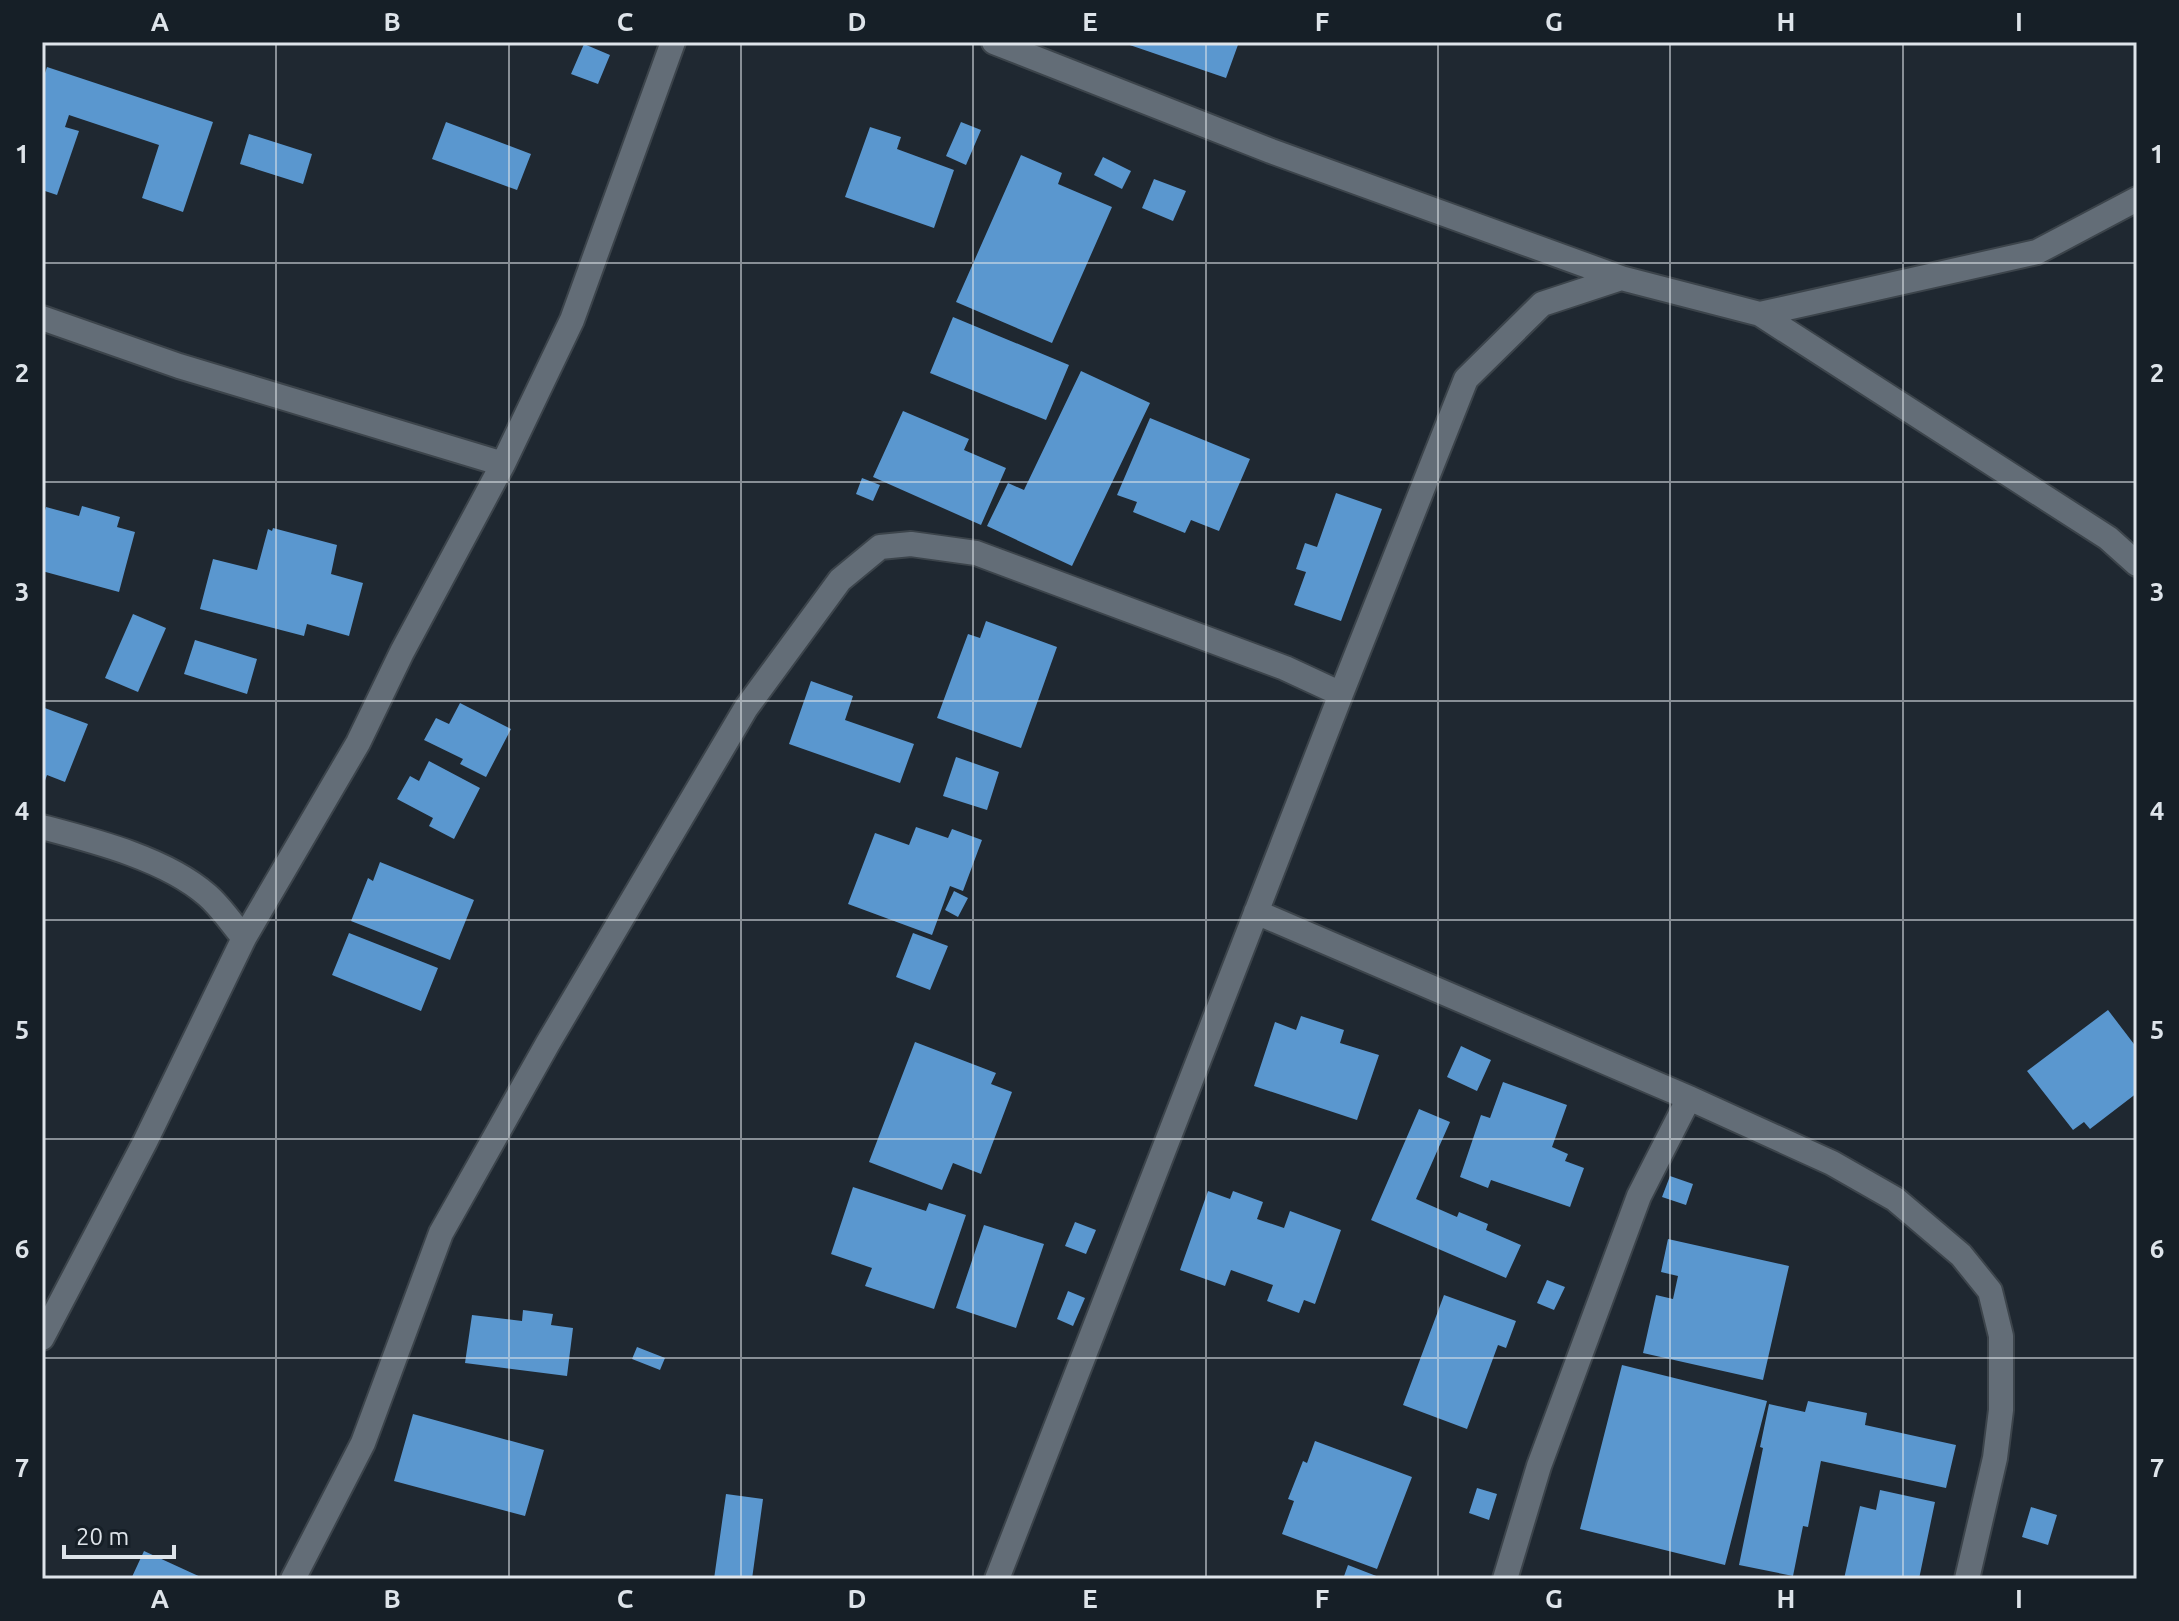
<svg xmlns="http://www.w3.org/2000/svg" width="2179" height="1621" viewBox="0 0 2179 1621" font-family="Ubuntu,sans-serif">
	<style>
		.building { fill: #5a97cf }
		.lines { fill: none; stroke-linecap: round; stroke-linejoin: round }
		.street-casing { stroke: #3c444b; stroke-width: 28 }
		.street { stroke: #636d77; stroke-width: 24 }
		.grid { fill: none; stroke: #dee4ea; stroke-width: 2; stroke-opacity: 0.55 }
		.neatline { fill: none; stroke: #dee4ea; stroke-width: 3 }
		.grid-label { font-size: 26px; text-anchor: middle; font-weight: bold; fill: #dee4ea }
	</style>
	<rect width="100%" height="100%" fill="#1f2831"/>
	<path class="building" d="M 1121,42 L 1239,42 L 1226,78 Z
		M 584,44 L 610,55 L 598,84 L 571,74 Z
		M 47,67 L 213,122 L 183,212 L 142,198 L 159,145 L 69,115 L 65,127 L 79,131 L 57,195 L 42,190 L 42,133 L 45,124 L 42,123 L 42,82 Z
		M 446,122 L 531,154 L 517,190 L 432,159 Z
		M 961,122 L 981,130 L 966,165 L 946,156 Z
		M 870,127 L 901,137 L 897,149 L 954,170 L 934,228 L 845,197 Z
		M 249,134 L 312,154 L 303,184 L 240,164 Z
		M 1021,155 L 1062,173 L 1058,184 L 1112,207 L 1052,343 L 956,302 Z
		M 1103,157 L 1131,171 L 1122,189 L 1094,175 Z
		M 1154,179 L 1186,191 L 1173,221 L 1142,208 Z
		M 953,317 L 1069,365 L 1046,420 L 930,373 Z
		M 1081,371 L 1150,403 L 1072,566 L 987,526 L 1008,483 L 1024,490 Z
		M 903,411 L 969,439 L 964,450 L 1006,468 L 981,525 L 873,477 Z
		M 1150,418 L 1250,459 L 1219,531 L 1191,520 L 1185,533 L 1133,512 L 1137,502 L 1117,495 Z
		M 862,478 L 880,485 L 873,501 L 856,494 Z
		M 1336,493 L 1382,509 L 1341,621 L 1294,605 L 1306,572 L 1296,569 L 1305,543 L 1317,547 Z
		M 82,506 L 120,517 L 117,527 L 135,532 L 119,592 L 42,571 L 42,521 L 46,507 L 79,516 Z
		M 273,528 L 337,545 L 331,574 L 363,583 L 349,636 L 307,624 L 304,636 L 200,609 L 213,559 L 257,570 L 268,529 L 272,531 Z
		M 133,614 L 166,628 L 138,692 L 105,678 Z
		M 986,621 L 1057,647 L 1021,748 L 937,718 L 968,634 L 980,638 Z
		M 195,640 L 257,659 L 247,694 L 184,674 Z
		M 811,681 L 853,696 L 845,720 L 914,744 L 900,783 L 789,744 Z
		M 460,703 L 511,729 L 486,777 L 460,764 L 463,759 L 424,740 L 436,718 L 449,724 Z
		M 42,707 L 88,724 L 65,782 L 47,775 L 42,789 Z
		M 956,757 L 999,772 L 987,810 L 943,796 Z
		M 429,761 L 480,788 L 454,839 L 429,826 L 433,818 L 397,799 L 410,776 L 419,781 Z
		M 916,827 L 948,838 L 952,829 L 982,840 L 963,891 L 950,886 L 932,935 L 848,904 L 875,833 L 909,845 Z
		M 380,862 L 474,900 L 450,960 L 351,921 L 368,878 L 373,881 Z
		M 954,891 L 968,898 L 958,917 L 945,910 Z
		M 349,933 L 438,968 L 421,1011 L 332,975 Z
		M 913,933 L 948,946 L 930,990 L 896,977 Z
		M 2108,1010 L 2137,1048 L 2137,1081 L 2134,1084 L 2137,1088 L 2137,1093 L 2090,1129 L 2084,1122 L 2073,1130 L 2027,1071 Z
		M 1301,1016 L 1344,1030 L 1340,1043 L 1379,1055 L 1357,1120 L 1254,1086 L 1275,1022 L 1296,1030 Z
		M 915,1042 L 996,1073 L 991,1084 L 1012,1092 L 981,1174 L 953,1163 L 942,1190 L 869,1162 Z
		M 1461,1046 L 1491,1060 L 1477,1091 L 1447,1077 Z
		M 1503,1082 L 1567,1105 L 1552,1147 L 1568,1154 L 1565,1161 L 1584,1168 L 1570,1207 L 1491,1180 L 1488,1188 L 1460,1177 L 1481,1115 L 1490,1118 Z
		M 1419,1109 L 1450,1122 L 1416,1199 L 1457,1217 L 1459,1212 L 1488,1224 L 1486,1230 L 1521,1245 L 1506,1278 L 1371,1220 Z
		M 1670,1176 L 1693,1184 L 1686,1205 L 1662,1197 Z
		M 853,1187 L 926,1211 L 929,1203 L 966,1215 L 934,1309 L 865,1286 L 872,1268 L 831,1254 Z
		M 1208,1191 L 1230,1199 L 1233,1191 L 1263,1202 L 1257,1219 L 1284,1228 L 1290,1211 L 1341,1230 L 1315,1304 L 1304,1300 L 1299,1313 L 1267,1301 L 1273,1285 L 1231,1270 L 1225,1286 L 1180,1270 Z
		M 1075,1222 L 1096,1230 L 1086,1254 L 1065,1246 Z
		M 984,1225 L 1044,1244 L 1016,1328 L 956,1308 Z
		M 1668,1239 L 1789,1266 L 1763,1380 L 1643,1353 L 1656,1295 L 1673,1299 L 1678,1276 L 1661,1272 Z
		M 1547,1280 L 1565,1287 L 1554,1310 L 1537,1303 Z
		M 1068,1291 L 1085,1298 L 1073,1326 L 1057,1319 Z
		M 1444,1295 L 1516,1321 L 1506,1348 L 1498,1345 L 1467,1429 L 1403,1405 Z
		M 523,1310 L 553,1314 L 551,1325 L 573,1328 L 567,1376 L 465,1363 L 472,1315 L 522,1321 Z
		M 637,1347 L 665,1358 L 660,1370 L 632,1359 Z
		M 1622,1365 L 1767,1401 L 1725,1565 L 1580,1529 Z
		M 1808,1401 L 1867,1413 L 1865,1425 L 1956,1445 L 1946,1488 L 1821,1461 L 1808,1527 L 1803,1526 L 1793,1576 L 1739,1565 L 1763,1448 L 1760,1447 L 1769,1404 L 1805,1412 Z
		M 413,1414 L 544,1450 L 525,1516 L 394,1481 Z
		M 1315,1441 L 1412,1477 L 1377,1569 L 1282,1534 L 1294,1501 L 1288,1499 L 1303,1461 L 1307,1463 Z
		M 1477,1488 L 1497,1494 L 1489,1520 L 1469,1513 Z
		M 1880,1490 L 1935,1502 L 1919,1579 L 1844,1579 L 1860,1506 L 1876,1510 Z
		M 726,1494 L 763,1499 L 752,1579 L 714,1579 Z
		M 2031,1507 L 2057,1515 L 2048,1545 L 2022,1537 Z
		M 144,1551 L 205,1579 L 131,1579 Z
		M 1348,1565 L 1384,1579 L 1343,1579 Z"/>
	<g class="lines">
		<g class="street-casing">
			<path id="street" d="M 994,42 L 1271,151 L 1621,278
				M 1760,314 L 2108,538 L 2137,564
				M 42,318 L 179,366 L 503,464
				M 42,827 C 95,841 166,859 207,895 C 221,907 232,924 244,938
				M 1256,912 L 1689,1098 L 1832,1163 L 1895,1199 L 1961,1255 L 1990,1291 L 2001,1336 L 2001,1410 L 1995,1458 L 1967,1579
				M 42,1338 L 145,1142 L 244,938 L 358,743 L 402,652 L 503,464 L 572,320 L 673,42
				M 293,1579 L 363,1443 L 441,1233 L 548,1043 L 746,708 L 840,580 L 880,547 L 911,544 L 976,553 L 1285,668 L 1341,694
				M 997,1579 L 1341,694 L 1466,379 L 1542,304 L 1621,278 L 1760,314 L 2037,252 L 2137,199
				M 1505,1579 L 1539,1466 L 1639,1196 L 1689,1098"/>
		</g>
		<use href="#street" class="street"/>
	</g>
	<path class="grid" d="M 276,42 L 276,1579M 509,42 L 509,1579M 741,42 L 741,1579M 973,42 L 973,1579M 1206,42 L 1206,1579M 1438,42 L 1438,1579M 1670,42 L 1670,1579M 1903,42 L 1903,1579M 42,263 L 2137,263M 42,482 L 2137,482M 42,701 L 2137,701M 42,920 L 2137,920M 42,1139 L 2137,1139M 42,1358 L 2137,1358"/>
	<rect width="2179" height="1621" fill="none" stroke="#161f27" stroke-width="88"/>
	<path d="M64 1545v12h110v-12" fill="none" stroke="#dee4ea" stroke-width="4"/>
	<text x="76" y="1545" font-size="24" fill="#dee4ea" stroke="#161f27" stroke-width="6" paint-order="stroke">20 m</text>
	<rect x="44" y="44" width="2091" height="1533" class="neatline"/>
	<g class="grid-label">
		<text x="160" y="31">A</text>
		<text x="392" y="31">B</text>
		<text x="625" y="31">C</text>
		<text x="857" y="31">D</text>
		<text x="1090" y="31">E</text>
		<text x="1322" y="31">F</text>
		<text x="1554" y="31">G</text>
		<text x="1786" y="31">H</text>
		<text x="2019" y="31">I</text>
		<text x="22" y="163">1</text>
		<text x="2157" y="163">1</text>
		<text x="22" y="382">2</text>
		<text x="2157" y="382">2</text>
		<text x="22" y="601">3</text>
		<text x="2157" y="601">3</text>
		<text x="22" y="820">4</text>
		<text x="2157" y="820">4</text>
		<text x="22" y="1039">5</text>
		<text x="2157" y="1039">5</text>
		<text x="22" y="1258">6</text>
		<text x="2157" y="1258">6</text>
		<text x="22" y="1477">7</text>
		<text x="2157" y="1477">7</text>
		<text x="160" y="1608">A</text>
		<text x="392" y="1608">B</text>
		<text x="625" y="1608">C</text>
		<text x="857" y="1608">D</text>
		<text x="1090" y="1608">E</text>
		<text x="1322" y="1608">F</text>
		<text x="1554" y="1608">G</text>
		<text x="1786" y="1608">H</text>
		<text x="2019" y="1608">I</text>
	</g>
</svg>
